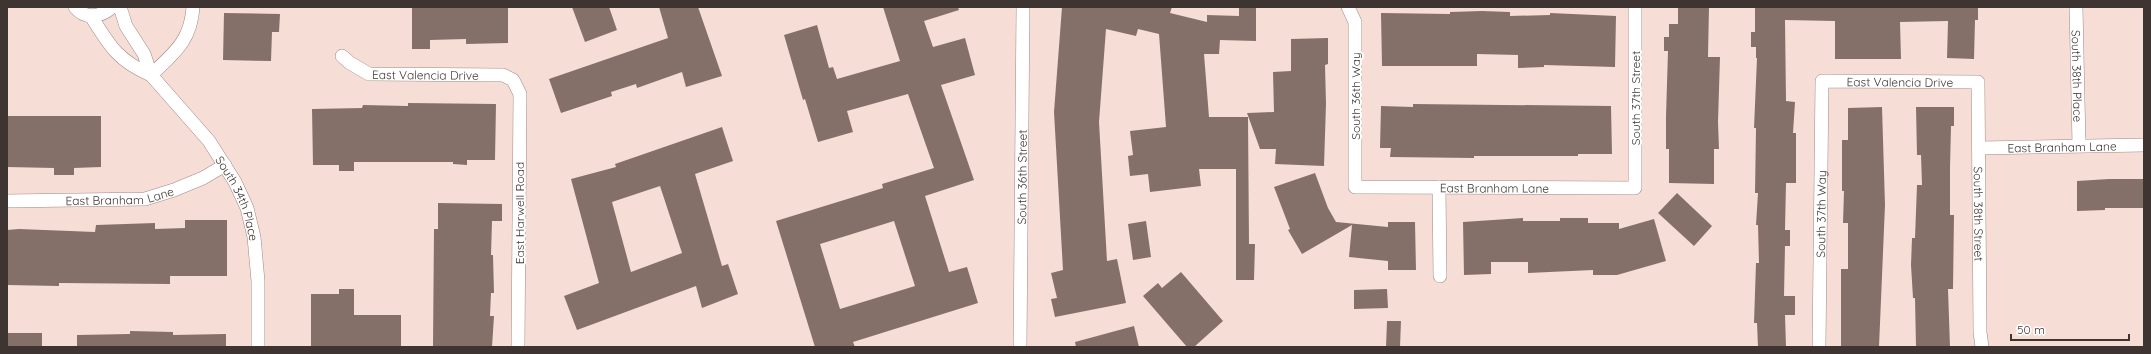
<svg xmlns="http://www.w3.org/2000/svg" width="2151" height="354" viewBox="0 0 2151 354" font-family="Quicksand,sans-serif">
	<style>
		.building { fill: #857069; fill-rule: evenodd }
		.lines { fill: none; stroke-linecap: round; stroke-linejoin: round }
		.street-casing { stroke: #a08a83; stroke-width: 14 }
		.street { stroke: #fff; stroke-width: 13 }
		.labels { text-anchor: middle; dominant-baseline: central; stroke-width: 4; stroke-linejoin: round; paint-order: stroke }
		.street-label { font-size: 12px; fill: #3e3532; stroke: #fff }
	</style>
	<rect width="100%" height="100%" fill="#f6ded6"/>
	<path class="building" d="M 412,7 L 508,7 L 508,43 L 466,44 L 466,39 L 430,40 L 430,49 L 412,49 Z
		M 572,7 L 609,7 L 617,30 L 585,42 Z
		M 659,7 L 698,7 L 722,76 L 686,87 L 682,72 L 637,88 L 636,84 L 611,92 L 612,96 L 561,113 L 549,79 L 668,38 Z
		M 883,7 L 958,7 L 959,10 L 924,21 L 933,47 L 965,38 L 975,75 L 941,85 L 974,180 L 925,196 L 949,272 L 967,267 L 978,303 L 853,342 L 855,347 L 815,347 L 776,221 L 883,188 L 882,184 L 934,168 L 908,94 L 847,111 L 853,132 L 818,142 L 805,99 L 803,100 L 784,35 L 817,25 L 829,68 L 833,67 L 837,79 L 900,61 ZM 894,221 L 915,286 L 840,309 L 820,244 Z
		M 1062,7 L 1172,7 L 1170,13 L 1207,22 L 1207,15 L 1239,16 L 1239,7 L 1256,7 L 1256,41 L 1220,40 L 1219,54 L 1204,54 L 1209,117 L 1248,117 L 1249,244 L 1255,244 L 1254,280 L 1236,280 L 1236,169 L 1199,169 L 1201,186 L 1150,192 L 1148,174 L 1130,176 L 1128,156 L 1133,155 L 1130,131 L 1166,127 L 1159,34 L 1138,29 L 1136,36 L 1106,29 L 1099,122 L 1107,261 L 1117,259 L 1126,303 L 1055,317 L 1051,299 L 1057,298 L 1051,273 L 1063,270 L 1054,112 Z
		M 1678,7 L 1709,7 L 1708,57 L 1720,57 L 1718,122 L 1719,149 L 1714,149 L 1714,184 L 1669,183 L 1669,149 L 1666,149 L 1666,116 L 1668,51 L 1664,51 L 1664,37 L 1669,37 L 1669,24 L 1678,24 Z
		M 1755,7 L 1978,7 L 1978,20 L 1975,20 L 1974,59 L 1947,58 L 1948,21 L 1900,22 L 1901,59 L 1835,59 L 1835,21 L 1785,20 L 1786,101 L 1795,102 L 1793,133 L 1796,133 L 1796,183 L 1786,183 L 1785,230 L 1790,230 L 1790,246 L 1785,246 L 1784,296 L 1795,296 L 1795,315 L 1785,315 L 1786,347 L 1758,347 L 1757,323 L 1754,323 L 1756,263 L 1759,263 L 1758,225 L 1756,225 L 1758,193 L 1755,193 L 1756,128 L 1754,128 L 1757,58 L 1756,58 L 1756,47 L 1751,47 L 1751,32 L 1755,32 Z
		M 1482,11 L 1510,12 L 1510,16 L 1550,15 L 1550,13 L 1616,16 L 1615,67 L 1544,65 L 1544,67 L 1518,68 L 1518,55 L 1477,54 L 1477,66 L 1382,66 L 1381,13 L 1450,14 L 1450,12 Z
		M 224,13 L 280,14 L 279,32 L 272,32 L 271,61 L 223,60 Z
		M 1328,38 L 1328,64 L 1325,65 L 1326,104 L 1324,166 L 1275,164 L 1276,149 L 1260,149 L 1247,113 L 1274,112 L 1273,72 L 1291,71 L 1291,39 Z
		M 408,103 L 496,104 L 495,160 L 467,160 L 467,165 L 453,164 L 453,162 L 354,162 L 354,171 L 339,171 L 339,165 L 313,165 L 312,109 L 362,108 L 363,105 L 408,106 Z
		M 1413,104 L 1611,106 L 1612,154 L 1578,154 L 1578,156 L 1474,156 L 1474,158 L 1390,157 L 1391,148 L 1380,148 L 1381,106 L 1413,107 Z
		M 1882,107 L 1885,205 L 1879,347 L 1841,347 L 1841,269 L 1848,269 L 1848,223 L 1843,223 L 1844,191 L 1842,191 L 1842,140 L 1848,140 L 1848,108 Z
		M 1916,107 L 1954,107 L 1954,126 L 1951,126 L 1950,168 L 1950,215 L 1954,215 L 1953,289 L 1948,289 L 1950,347 L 1916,347 L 1915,298 L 1913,298 L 1911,265 L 1912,238 L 1915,238 L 1917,185 L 1922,185 L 1921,155 L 1917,155 Z
		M 7,116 L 101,116 L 101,167 L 74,168 L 74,175 L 54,175 L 54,168 L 7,167 Z
		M 722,127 L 733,161 L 695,174 L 722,266 L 728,264 L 738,294 L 702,308 L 696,286 L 577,330 L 564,296 L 599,283 L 571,179 L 616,167 L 615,164 ZM 660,186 L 682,253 L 631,272 L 612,202 Z
		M 1315,173 L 1328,208 L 1336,222 L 1388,227 L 1388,222 L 1415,222 L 1416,270 L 1388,270 L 1388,261 L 1349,257 L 1352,225 L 1302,254 L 1288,230 L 1290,229 L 1274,187 Z
		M 2109,179 L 2144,179 L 2144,208 L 2105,208 L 2105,210 L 2077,211 L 2077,181 Z
		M 1677,193 L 1712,226 L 1694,246 L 1658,213 Z
		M 438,203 L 502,204 L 502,221 L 492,221 L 491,255 L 493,255 L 494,293 L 491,293 L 490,316 L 494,316 L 492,347 L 433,347 L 434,229 L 438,229 Z
		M 1523,218 L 1523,221 L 1560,221 L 1560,218 L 1588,218 L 1588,223 L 1619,223 L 1619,229 L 1654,219 L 1666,261 L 1617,275 L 1593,275 L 1593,270 L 1528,273 L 1528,262 L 1491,262 L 1491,274 L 1464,275 L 1463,222 Z
		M 185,220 L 227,220 L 227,276 L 170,276 L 170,284 L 59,283 L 59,286 L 7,285 L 7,230 L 19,229 L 95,232 L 96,225 L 155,223 L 155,229 L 185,228 Z
		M 1146,221 L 1151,257 L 1133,260 L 1128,224 Z
		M 1181,272 L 1223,321 L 1194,347 L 1187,347 L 1143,296 L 1158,283 L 1162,288 Z
		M 339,289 L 354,289 L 354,315 L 401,315 L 401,347 L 311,347 L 311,294 L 339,294 Z
		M 1387,289 L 1388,308 L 1354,309 L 1354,290 Z
		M 1387,321 L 1401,321 L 1400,347 L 1386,347 Z
		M 1134,326 L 1139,347 L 1076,347 L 1075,342 Z
		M 130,331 L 173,332 L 173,335 L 226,334 L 226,347 L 77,347 L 77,335 L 130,334 Z
		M 7,333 L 42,333 L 42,347 L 7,347 Z"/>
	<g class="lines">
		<g class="street-casing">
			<g id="street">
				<path d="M 75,7 C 85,20 101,17 112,7"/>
				<path id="s1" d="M 120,7 L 126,26 L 144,54 L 151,75 L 209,141 L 235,182 L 247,208 L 254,237 L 258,281 L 258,347"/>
				<path id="s2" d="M 1348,7 L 1355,22 L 1355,187 L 1635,188 L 1635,7"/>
				<path id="s3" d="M 2076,7 L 2079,145"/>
				<path d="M 91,16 C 109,45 118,61 151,75"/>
				<path id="s4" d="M 342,56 L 350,63 L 369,74 L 503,75 L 513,80 L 520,94 L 518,347"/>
				<path d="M 151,75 C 174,53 191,41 193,7"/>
				<path id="s5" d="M 1980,148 L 2144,145"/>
				<path d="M 1439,187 L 1440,276"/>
				<path id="s6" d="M 7,201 L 145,199 L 174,190 L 203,178 L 225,165"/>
				<path id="s7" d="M 1020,347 L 1023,7"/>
				<path id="s8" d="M 1819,347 L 1822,81 L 1978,82 L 1980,332 L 1982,347"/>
			</g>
		</g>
		<use href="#street" class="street"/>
	</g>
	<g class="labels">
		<g class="street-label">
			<text stroke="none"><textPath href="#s4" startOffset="89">East Valencia Drive</textPath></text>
			<text stroke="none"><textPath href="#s3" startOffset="69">South 38th Place</textPath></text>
			<text stroke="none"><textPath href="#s8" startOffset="344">East Valencia Drive</textPath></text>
			<text transform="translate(1355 96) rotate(-90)">South 36th Way</text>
			<text transform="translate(1635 98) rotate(-90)">South 37th Street</text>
			<text stroke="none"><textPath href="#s5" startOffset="82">East Branham Lane</textPath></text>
			<text stroke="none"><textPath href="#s7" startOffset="170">South 36th Street</textPath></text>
			<text stroke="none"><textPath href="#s2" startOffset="321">East Branham Lane</textPath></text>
			<text stroke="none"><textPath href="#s6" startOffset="113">East Branham Lane</textPath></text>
			<text stroke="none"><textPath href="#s1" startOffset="228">South 34th Place</textPath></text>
			<text transform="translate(519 213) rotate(-90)">East Harwell Road</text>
			<text stroke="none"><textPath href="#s8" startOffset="133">South 37th Way</textPath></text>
			<text stroke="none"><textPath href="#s8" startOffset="554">South 38th Street</textPath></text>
		</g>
	</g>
	<rect width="2151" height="354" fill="none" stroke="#3e3532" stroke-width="16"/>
	<path d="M2011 334v6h118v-6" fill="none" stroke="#3e3532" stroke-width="2"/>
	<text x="2017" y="334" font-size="12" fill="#3e3532" stroke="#ffffff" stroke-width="3" paint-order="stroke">50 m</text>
</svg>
